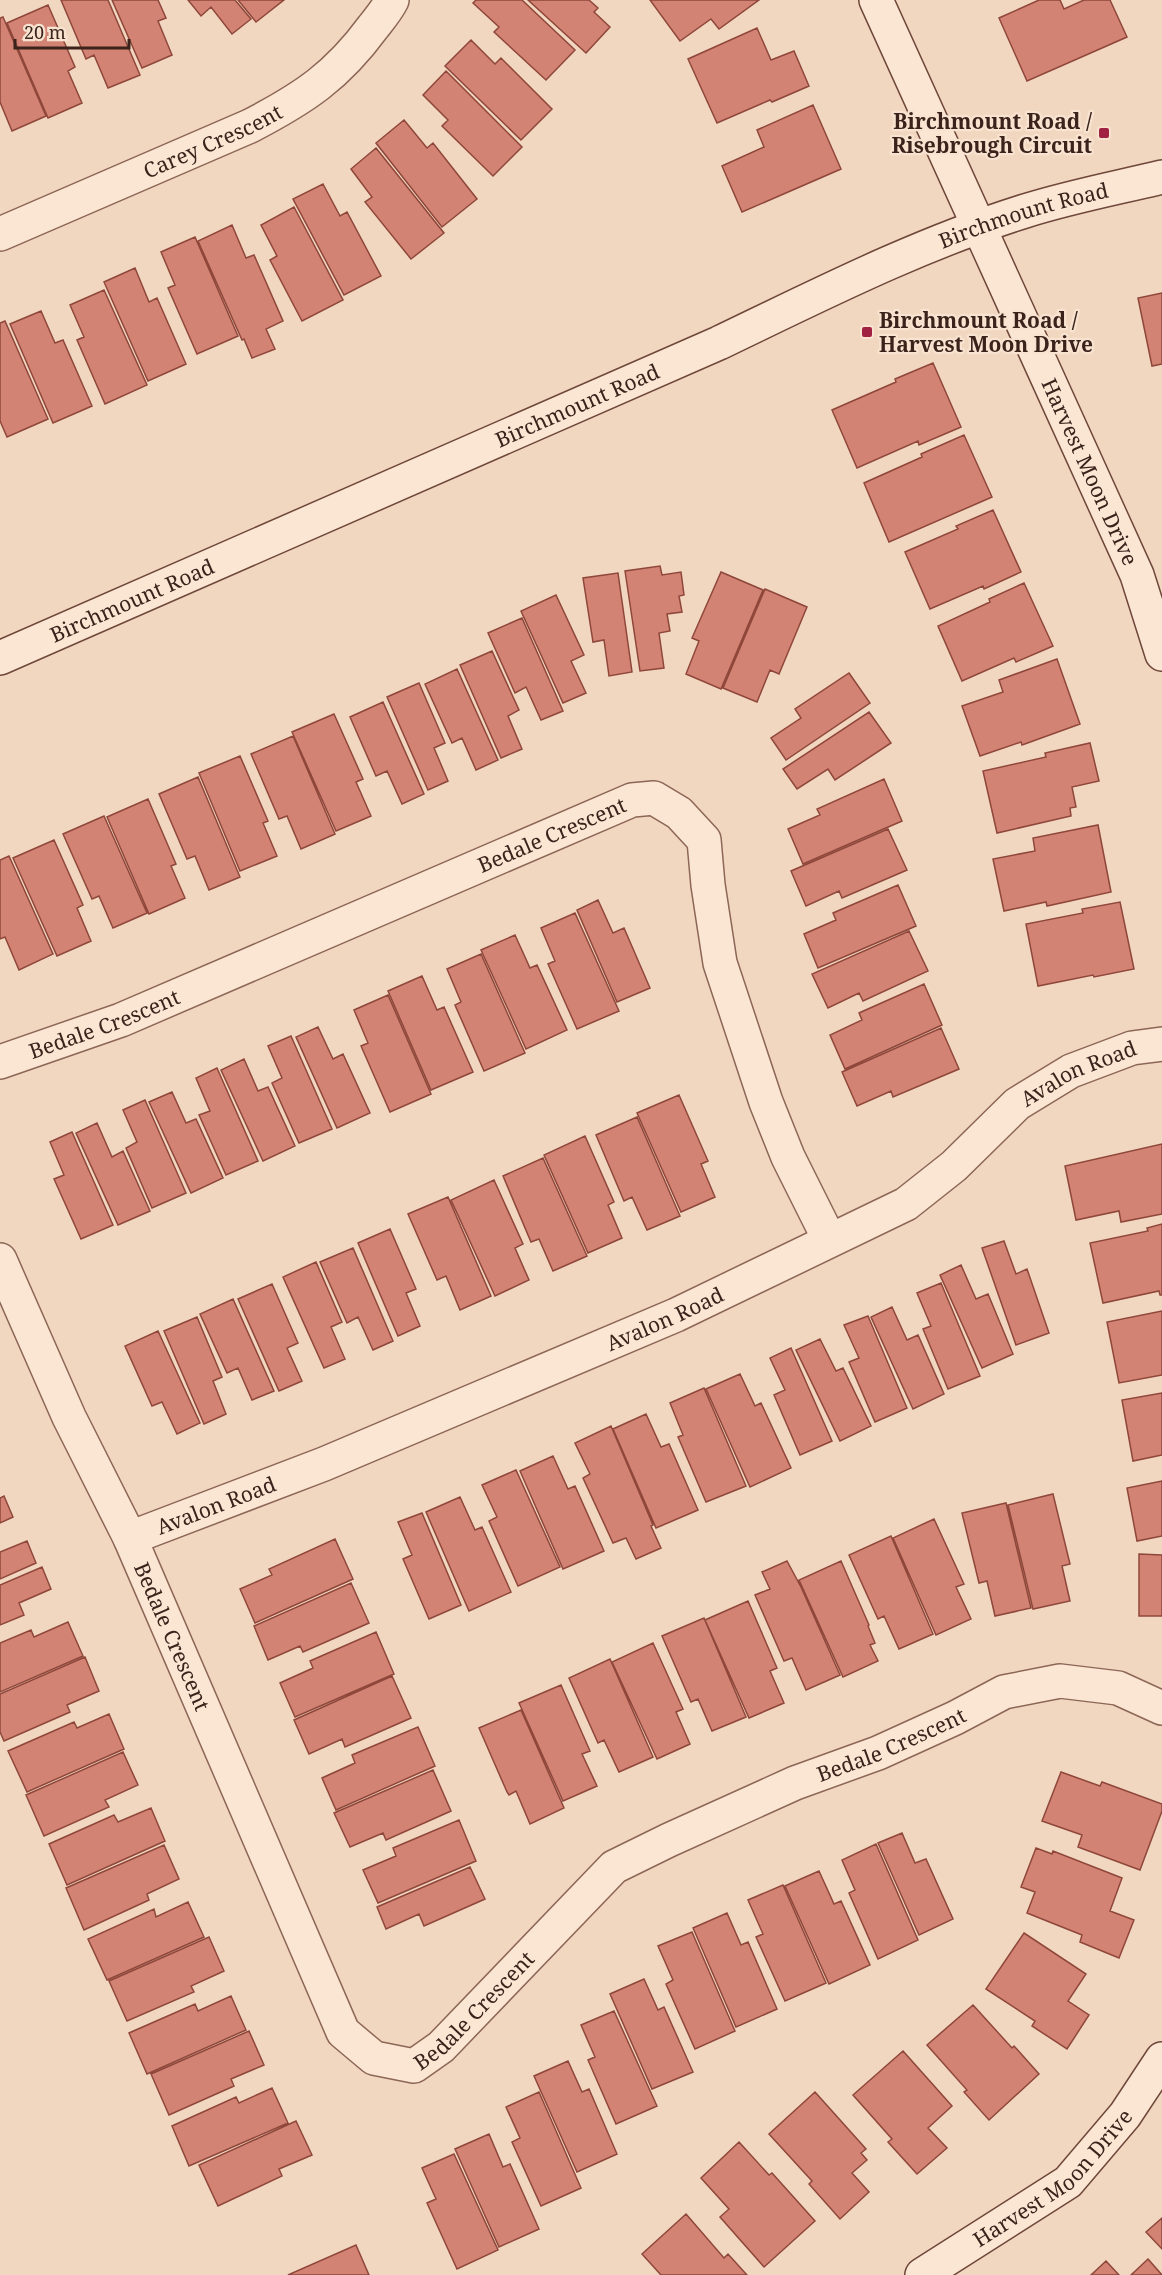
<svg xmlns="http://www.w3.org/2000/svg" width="1162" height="2275" viewBox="0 0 1162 2275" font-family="'Noto Serif',serif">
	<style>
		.building { fill: #d38373; stroke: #8e473a; stroke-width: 1.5 }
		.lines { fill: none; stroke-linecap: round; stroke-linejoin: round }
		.street-casing { stroke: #8c6656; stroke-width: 36 }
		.secondary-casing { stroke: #6e473a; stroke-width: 36 }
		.street { stroke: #fbe6d4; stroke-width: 33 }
		.secondary { stroke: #fbe6d4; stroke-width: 33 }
		.poi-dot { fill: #a02141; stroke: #f8e3d0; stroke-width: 2 }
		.labels { text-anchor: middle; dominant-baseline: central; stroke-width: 4.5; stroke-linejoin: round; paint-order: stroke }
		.poi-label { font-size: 21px; font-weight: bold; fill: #3b231c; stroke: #f8e3d0; text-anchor: end }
		.street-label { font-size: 21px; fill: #3b231c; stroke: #f8e3d0 }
	</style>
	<rect width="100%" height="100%" fill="#f2d7c0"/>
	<path class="building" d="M 61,0 L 108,0 L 140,75 L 108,88 L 94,55 L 86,59 Z
		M 112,0 L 158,0 L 166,18 L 158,21 L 172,55 L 142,68 Z
		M 188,0 L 235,0 L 251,19 L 232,34 L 211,7 L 201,16 Z
		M 238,0 L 284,0 L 256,22 Z
		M 522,0 L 575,50 L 546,80 L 494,32 L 499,27 L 473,3 L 476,0 Z
		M 528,0 L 589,0 L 598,8 L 594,12 L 610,27 L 586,53 Z
		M 650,0 L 759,0 L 719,29 L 711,19 L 680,41 Z
		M 1039,0 L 1060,0 L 1064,9 L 1084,0 L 1110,0 L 1127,37 L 1027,81 L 999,18 Z
		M 48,5 L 75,67 L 68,71 L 82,103 L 48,118 L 7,23 Z
		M 3,17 L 46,116 L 12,131 L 0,102 L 0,18 Z
		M 757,28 L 771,60 L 794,51 L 809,86 L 772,102 L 770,100 L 717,123 L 688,59 Z
		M 471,40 L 495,64 L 501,58 L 552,109 L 521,140 L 445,66 Z
		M 446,71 L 522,147 L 493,176 L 442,126 L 448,120 L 423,95 Z
		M 813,105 L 841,169 L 742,212 L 722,166 L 764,147 L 757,130 Z
		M 404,120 L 427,148 L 433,143 L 477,199 L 442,227 L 376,143 Z
		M 376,148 L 444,233 L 411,259 L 365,202 L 372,197 L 351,169 Z
		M 323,184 L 340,216 L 347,212 L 381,276 L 344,295 L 293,199 Z
		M 294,207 L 343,300 L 302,321 L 270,260 L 277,256 L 261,225 Z
		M 232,225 L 246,258 L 254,255 L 283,321 L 266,329 L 275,349 L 252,358 L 244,339 L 242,340 L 198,241 Z
		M 195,237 L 238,336 L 197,354 L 168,288 L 175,285 L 161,252 Z
		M 135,268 L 149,302 L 157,298 L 186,364 L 148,381 L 104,282 Z
		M 104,290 L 147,385 L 105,404 L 77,340 L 84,337 L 70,305 Z
		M 1162,293 L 1162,364 L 1152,366 L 1138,298 Z
		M 41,311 L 55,343 L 63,340 L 92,406 L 53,423 L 10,324 Z
		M 5,321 L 48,419 L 7,437 L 0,421 L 0,323 Z
		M 933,363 L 961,427 L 919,445 L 918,441 L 857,468 L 832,410 L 896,382 L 895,379 Z
		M 964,435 L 992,497 L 889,542 L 864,483 L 922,457 L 921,454 Z
		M 993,510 L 1021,572 L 984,589 L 983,586 L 930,609 L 905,552 L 958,529 L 956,526 Z
		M 660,566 L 662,575 L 681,572 L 684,595 L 679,596 L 682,612 L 667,614 L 670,631 L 659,633 L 664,668 L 640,671 L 625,571 Z
		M 721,572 L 763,590 L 721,689 L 686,674 L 699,641 L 692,638 Z
		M 618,573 L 632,672 L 609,676 L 604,640 L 593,642 L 583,578 Z
		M 1024,583 L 1053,646 L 1016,662 L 1014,658 L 962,681 L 938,626 L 990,602 L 989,599 Z
		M 765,589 L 807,607 L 779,674 L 770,670 L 757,702 L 723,688 Z
		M 556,595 L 584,655 L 571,661 L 586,693 L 563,703 L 521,611 Z
		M 522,618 L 563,711 L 541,720 L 526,687 L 515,693 L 488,633 Z
		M 492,651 L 519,710 L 508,716 L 522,749 L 501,758 L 460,665 Z
		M 1057,659 L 1080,724 L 1022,745 L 1021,742 L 980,756 L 962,706 L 1003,692 L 999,680 Z
		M 457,669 L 498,760 L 476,770 L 462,738 L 452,743 L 425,684 Z
		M 849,673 L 870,703 L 786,760 L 771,738 L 801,718 L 795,709 Z
		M 419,683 L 445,743 L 434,748 L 448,781 L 428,790 L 387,697 Z
		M 383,702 L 424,794 L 402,804 L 387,771 L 376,776 L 350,717 Z
		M 869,712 L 891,743 L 835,780 L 828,769 L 797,789 L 783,769 Z
		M 334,714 L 363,779 L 356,782 L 371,816 L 336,831 L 292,732 Z
		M 293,736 L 335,834 L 301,849 L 287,816 L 279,819 L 251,754 Z
		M 1090,743 L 1099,781 L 1072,787 L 1076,807 L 1070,808 L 1071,816 L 997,833 L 983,771 L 1046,757 L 1045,753 Z
		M 240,756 L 268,821 L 263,823 L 277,856 L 240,871 L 199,773 Z
		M 198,777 L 240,877 L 209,890 L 195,856 L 187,859 L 159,794 Z
		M 884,779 L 902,821 L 803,864 L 788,829 L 820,815 L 817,809 Z
		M 148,799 L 176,864 L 171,866 L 185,898 L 149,914 L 107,817 Z
		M 104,816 L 147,913 L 113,928 L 99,896 L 92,899 L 63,834 Z
		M 1098,825 L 1111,892 L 1047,906 L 1046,902 L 1004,911 L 993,859 L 1035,851 L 1033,838 Z
		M 888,829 L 907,870 L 842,898 L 839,891 L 806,906 L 791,871 Z
		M 54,840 L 83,905 L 77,908 L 91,941 L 57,956 L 13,858 Z
		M 9,856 L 53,954 L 19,970 L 5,937 L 0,939 L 0,860 Z
		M 898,885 L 916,926 L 818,968 L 804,934 L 836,920 L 833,913 Z
		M 598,900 L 613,933 L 624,928 L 650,988 L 617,1002 L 577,910 Z
		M 1120,902 L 1134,969 L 1094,977 L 1093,975 L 1038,986 L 1026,924 L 1083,913 L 1082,909 Z
		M 575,913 L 619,1011 L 577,1029 L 548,964 L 555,961 L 541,928 Z
		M 909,931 L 928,971 L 863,1001 L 859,993 L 828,1008 L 812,974 Z
		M 515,935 L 530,968 L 537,965 L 567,1030 L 526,1049 L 481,950 Z
		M 481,954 L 525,1053 L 484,1071 L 455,1005 L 461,1002 L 447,969 Z
		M 422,976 L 437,1010 L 444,1007 L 473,1072 L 431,1090 L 388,991 Z
		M 924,984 L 942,1025 L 845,1069 L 830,1035 L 862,1020 L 859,1013 Z
		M 388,995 L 431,1094 L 390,1112 L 361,1046 L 368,1043 L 354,1010 Z
		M 318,1027 L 333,1059 L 343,1054 L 370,1113 L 337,1128 L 296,1037 Z
		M 941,1028 L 959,1069 L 893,1097 L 891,1091 L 857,1106 L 842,1072 Z
		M 291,1036 L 332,1129 L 299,1143 L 272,1083 L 282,1078 L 268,1046 Z
		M 244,1059 L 258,1091 L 268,1087 L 295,1146 L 263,1161 L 221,1070 Z
		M 217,1068 L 258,1161 L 226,1175 L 199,1115 L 210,1111 L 196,1078 Z
		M 172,1092 L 186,1123 L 196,1119 L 223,1178 L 191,1193 L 149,1102 Z
		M 679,1095 L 708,1161 L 701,1164 L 715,1197 L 681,1212 L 637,1113 Z
		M 145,1100 L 186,1193 L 152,1208 L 126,1148 L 137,1142 L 123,1110 Z
		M 637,1117 L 680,1216 L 647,1230 L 632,1197 L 624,1201 L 596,1135 Z
		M 97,1123 L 112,1157 L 123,1151 L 150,1211 L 118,1225 L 76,1133 Z
		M 72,1132 L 113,1225 L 81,1239 L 54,1179 L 64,1175 L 50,1142 Z
		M 585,1136 L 614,1202 L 608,1205 L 622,1238 L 588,1253 L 544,1155 Z
		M 1162,1144 L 1162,1214 L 1121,1222 L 1119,1211 L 1076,1220 L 1065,1166 Z
		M 543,1158 L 587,1256 L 553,1271 L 539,1239 L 531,1242 L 503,1176 Z
		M 494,1180 L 523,1244 L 515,1248 L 529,1280 L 495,1296 L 451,1200 Z
		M 448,1197 L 491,1296 L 460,1310 L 446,1276 L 437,1280 L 408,1214 Z
		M 1162,1224 L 1162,1295 L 1160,1295 L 1159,1291 L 1103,1303 L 1090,1243 L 1148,1231 L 1147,1228 Z
		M 390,1229 L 416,1289 L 406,1293 L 420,1326 L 398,1336 L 358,1243 Z
		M 1004,1241 L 1016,1274 L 1027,1269 L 1049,1333 L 1016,1345 L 982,1248 Z
		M 353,1248 L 393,1341 L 373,1350 L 358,1317 L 347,1323 L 320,1262 Z
		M 316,1262 L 342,1322 L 331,1327 L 345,1359 L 324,1368 L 283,1277 Z
		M 961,1265 L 976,1299 L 988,1294 L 1013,1354 L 982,1368 L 940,1275 Z
		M 941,1283 L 980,1376 L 948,1389 L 923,1329 L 931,1326 L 917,1293 Z
		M 272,1284 L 298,1343 L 287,1348 L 302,1381 L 279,1391 L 238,1299 Z
		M 233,1299 L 274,1391 L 252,1400 L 238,1368 L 227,1373 L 200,1314 Z
		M 892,1307 L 907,1340 L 918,1335 L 944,1394 L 913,1409 L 871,1317 Z
		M 1162,1311 L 1162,1375 L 1119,1383 L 1107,1322 Z
		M 868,1316 L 907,1408 L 875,1422 L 849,1362 L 859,1358 L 844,1325 Z
		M 197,1317 L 222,1377 L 213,1381 L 226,1414 L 204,1424 L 164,1331 Z
		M 158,1331 L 200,1423 L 177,1434 L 162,1402 L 152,1406 L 125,1346 Z
		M 820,1339 L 836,1371 L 843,1368 L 871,1426 L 840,1441 L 796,1350 Z
		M 791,1348 L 832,1441 L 800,1455 L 774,1395 L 785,1390 L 770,1358 Z
		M 740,1374 L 755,1406 L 761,1403 L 791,1468 L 750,1487 L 706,1389 Z
		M 704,1388 L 746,1486 L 706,1502 L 678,1437 L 683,1435 L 670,1403 Z
		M 1162,1393 L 1162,1455 L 1133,1461 L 1122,1400 Z
		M 646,1414 L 661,1447 L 669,1444 L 698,1510 L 656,1528 L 613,1429 Z
		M 611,1426 L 653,1525 L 651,1526 L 661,1548 L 636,1559 L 626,1538 L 613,1543 L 583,1478 L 590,1474 L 575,1443 Z
		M 553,1456 L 568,1489 L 575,1486 L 604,1551 L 563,1569 L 520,1471 Z
		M 516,1470 L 560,1567 L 518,1586 L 489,1521 L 497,1517 L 482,1485 Z
		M 1162,1481 L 1162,1536 L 1137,1541 L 1127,1488 Z
		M 1053,1494 L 1070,1564 L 1062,1566 L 1070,1601 L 1033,1609 L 1008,1505 Z
		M 4,1496 L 13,1517 L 0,1523 L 0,1498 Z
		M 460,1497 L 475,1530 L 482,1527 L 511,1592 L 469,1611 L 426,1512 Z
		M 1006,1503 L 1031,1608 L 995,1616 L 987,1581 L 979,1583 L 962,1513 Z
		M 422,1513 L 461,1605 L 429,1619 L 403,1559 L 412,1555 L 398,1522 Z
		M 934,1519 L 964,1584 L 956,1587 L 971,1619 L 936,1635 L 893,1538 Z
		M 891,1536 L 933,1634 L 899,1649 L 884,1616 L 878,1619 L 849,1555 Z
		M 335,1539 L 353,1579 L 255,1623 L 240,1589 L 272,1575 L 269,1569 Z
		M 27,1541 L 36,1563 L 0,1579 L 0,1552 Z
		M 1139,1554 L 1162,1555 L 1162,1616 L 1139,1616 Z
		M 787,1561 L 801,1587 L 840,1675 L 806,1690 L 792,1658 L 784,1661 L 755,1595 L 770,1589 L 762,1572 Z
		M 841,1561 L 869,1625 L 868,1626 L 875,1643 L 870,1645 L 878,1661 L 843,1677 L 799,1580 Z
		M 42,1567 L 51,1589 L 19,1603 L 24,1615 L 0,1625 L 0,1585 Z
		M 351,1583 L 369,1623 L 303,1652 L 300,1646 L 268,1660 L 254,1626 Z
		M 748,1601 L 777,1668 L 770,1671 L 784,1703 L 749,1718 L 705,1620 Z
		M 704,1618 L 746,1717 L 712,1731 L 698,1699 L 691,1702 L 662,1636 Z
		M 68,1622 L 83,1656 L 0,1692 L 0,1643 L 31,1630 L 34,1637 Z
		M 376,1632 L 394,1674 L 295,1717 L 280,1683 L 313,1668 L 310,1661 Z
		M 653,1643 L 683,1709 L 676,1712 L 690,1744 L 657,1759 L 612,1662 Z
		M 85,1657 L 99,1691 L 67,1705 L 70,1712 L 4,1741 L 0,1732 L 0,1694 Z
		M 610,1659 L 653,1757 L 619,1772 L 604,1740 L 598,1743 L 569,1678 Z
		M 392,1676 L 411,1718 L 345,1747 L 342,1739 L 309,1754 L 294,1720 Z
		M 561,1685 L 590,1751 L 582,1754 L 597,1786 L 563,1801 L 519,1703 Z
		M 521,1710 L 564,1808 L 530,1824 L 516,1791 L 509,1795 L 507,1792 L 479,1728 Z
		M 109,1714 L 124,1749 L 27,1792 L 8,1751 L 74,1722 L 77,1728 Z
		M 418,1727 L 435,1766 L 336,1810 L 322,1778 L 355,1763 L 352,1755 Z
		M 123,1752 L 138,1785 L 105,1800 L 109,1807 L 44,1836 L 26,1795 Z
		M 433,1770 L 451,1811 L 386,1840 L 383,1833 L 350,1847 L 334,1813 Z
		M 1061,1772 L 1100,1786 L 1102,1782 L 1162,1804 L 1162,1811 L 1140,1870 L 1078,1847 L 1082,1835 L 1042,1821 Z
		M 151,1808 L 165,1841 L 67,1885 L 49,1844 L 114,1815 L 118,1822 Z
		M 459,1820 L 476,1861 L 378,1903 L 363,1870 L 396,1856 L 393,1848 Z
		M 902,1833 L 915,1863 L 926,1859 L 953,1919 L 919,1935 L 878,1843 Z
		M 876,1844 L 918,1940 L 878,1959 L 849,1893 L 855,1890 L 842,1860 Z
		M 164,1845 L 179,1879 L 147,1894 L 149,1900 L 84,1930 L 66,1888 Z
		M 1036,1848 L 1052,1854 L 1053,1851 L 1122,1878 L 1110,1911 L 1134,1920 L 1119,1958 L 1080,1942 L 1082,1935 L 1027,1913 L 1035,1892 L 1021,1887 Z
		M 470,1867 L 485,1899 L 424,1926 L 419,1914 L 386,1929 L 377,1907 Z
		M 819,1871 L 834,1904 L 841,1901 L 870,1965 L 829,1984 L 785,1886 Z
		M 783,1885 L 826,1983 L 785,2001 L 756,1937 L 763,1934 L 748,1900 Z
		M 188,1902 L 204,1937 L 107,1980 L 88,1939 L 154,1909 L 156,1917 Z
		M 727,1913 L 741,1945 L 748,1942 L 777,2009 L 736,2027 L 693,1928 Z
		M 692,1932 L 735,2031 L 695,2049 L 666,1984 L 673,1980 L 658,1946 Z
		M 1024,1933 L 1086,1974 L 1068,2001 L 1089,2015 L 1067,2049 L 1032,2026 L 1035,2021 L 986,1989 Z
		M 209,1937 L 224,1971 L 191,1986 L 194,1992 L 127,2021 L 109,1981 Z
		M 644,1979 L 658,2010 L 664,2007 L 693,2072 L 652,2089 L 610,1994 Z
		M 231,1996 L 246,2030 L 147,2074 L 129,2033 L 195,2004 L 198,2011 Z
		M 973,2005 L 1012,2048 L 1014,2046 L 1039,2074 L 989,2120 L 964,2092 L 967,2090 L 927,2045 Z
		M 614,2011 L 657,2106 L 616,2124 L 588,2060 L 595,2057 L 581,2025 Z
		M 249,2031 L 264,2065 L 231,2079 L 234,2086 L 169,2115 L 151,2074 Z
		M 903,2051 L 952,2106 L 928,2128 L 947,2148 L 917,2174 L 888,2142 L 892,2139 L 853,2095 Z
		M 568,2061 L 582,2092 L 589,2089 L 617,2154 L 577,2172 L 534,2076 Z
		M 272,2088 L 288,2123 L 189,2166 L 172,2126 L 236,2097 L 239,2103 Z
		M 539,2092 L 581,2188 L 541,2206 L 512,2142 L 520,2138 L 506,2107 Z
		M 815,2092 L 866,2149 L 861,2153 L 867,2160 L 852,2173 L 869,2192 L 840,2219 L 809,2184 L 812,2181 L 769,2134 Z
		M 296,2121 L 312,2155 L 279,2169 L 282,2176 L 218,2206 L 199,2165 Z
		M 489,2134 L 503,2167 L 510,2164 L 539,2229 L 499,2247 L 455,2149 Z
		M 739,2142 L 769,2175 L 772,2173 L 815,2221 L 764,2267 L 720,2217 L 729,2209 L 701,2178 Z
		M 454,2154 L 498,2250 L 457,2269 L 427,2203 L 436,2199 L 422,2168 Z
		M 686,2214 L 724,2258 L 728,2254 L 747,2275 L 661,2275 L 642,2254 Z
		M 1162,2218 L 1162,2249 L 1146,2232 Z
		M 356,2245 L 369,2275 L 288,2275 Z
		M 1148,2259 L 1162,2275 L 1131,2275 Z
		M 1106,2261 L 1119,2275 L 1091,2275 Z"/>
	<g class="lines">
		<g class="street-casing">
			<g id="street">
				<path id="s1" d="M 0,234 L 250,126 C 304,98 337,76 373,27 C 380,18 387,10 392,0"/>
				<path id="s2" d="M 0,1062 L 121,1020 L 632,800 L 654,798 L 679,813 L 704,840 L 708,885 L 720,963 L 766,1102 L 788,1157 L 829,1239"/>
				<path id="s3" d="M 0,1260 L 69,1417 L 130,1538 L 343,2032 L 374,2058 L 414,2066 L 441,2047 L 614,1867 L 669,1840 L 795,1783 L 878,1753 L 955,1718 L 1004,1692 L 1060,1681 L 1118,1688 L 1162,1708"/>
				<path id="s4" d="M 130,1538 L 324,1464 L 676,1315 L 906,1204 L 954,1166 L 1017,1104 L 1071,1071 L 1132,1048 L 1162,1044"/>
			</g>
		</g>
		<g class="secondary-casing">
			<g id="secondary">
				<path id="s5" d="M 876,0 L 1137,575 L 1162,654"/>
				<path id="s6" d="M 0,658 L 719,343 C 819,295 919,244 1025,211 C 1069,197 1116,188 1162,177"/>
				<path id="s7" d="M 922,2275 L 1068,2182 L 1125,2115 L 1162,2059"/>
			</g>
		</g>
		<use href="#street" class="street"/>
		<use href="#secondary" class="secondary"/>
	</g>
	<g class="poi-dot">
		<rect x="1098" y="127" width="12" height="12" rx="3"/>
		<rect x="861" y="326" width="12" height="12" rx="3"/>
	</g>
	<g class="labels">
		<g class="poi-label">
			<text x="1092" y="121">Birchmount Road /<tspan x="1092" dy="24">Risebrough Circuit</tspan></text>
			<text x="879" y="320" text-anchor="start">Birchmount Road /<tspan x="879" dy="24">Harvest Moon Drive</tspan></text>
		</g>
		<g class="street-label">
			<text stroke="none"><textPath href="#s1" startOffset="232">Carey Crescent</textPath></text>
			<text stroke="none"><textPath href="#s6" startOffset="1116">Birchmount Road</textPath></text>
			<text stroke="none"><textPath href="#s6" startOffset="630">Birchmount Road</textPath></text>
			<text stroke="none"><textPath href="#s5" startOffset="518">Harvest Moon Drive</textPath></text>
			<text stroke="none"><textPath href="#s6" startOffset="144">Birchmount Road</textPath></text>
			<text stroke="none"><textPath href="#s2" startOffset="597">Bedale Crescent</textPath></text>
			<text stroke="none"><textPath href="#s2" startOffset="111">Bedale Crescent</textPath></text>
			<text stroke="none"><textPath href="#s4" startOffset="1064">Avalon Road</textPath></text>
			<text stroke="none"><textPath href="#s4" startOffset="578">Avalon Road</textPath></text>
			<text stroke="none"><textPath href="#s4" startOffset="92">Avalon Road</textPath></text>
			<text stroke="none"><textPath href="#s3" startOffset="414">Bedale Crescent</textPath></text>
			<text stroke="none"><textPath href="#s3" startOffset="1512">Bedale Crescent</textPath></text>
			<text stroke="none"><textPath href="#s3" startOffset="1008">Bedale Crescent</textPath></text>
			<text stroke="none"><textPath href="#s7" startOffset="164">Harvest Moon Drive</textPath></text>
		</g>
	</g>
	<path d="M15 39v9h114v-9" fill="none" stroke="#3b231c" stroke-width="3"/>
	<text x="24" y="39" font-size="18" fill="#3b231c" stroke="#f8e3d0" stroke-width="4.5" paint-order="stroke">20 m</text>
</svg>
